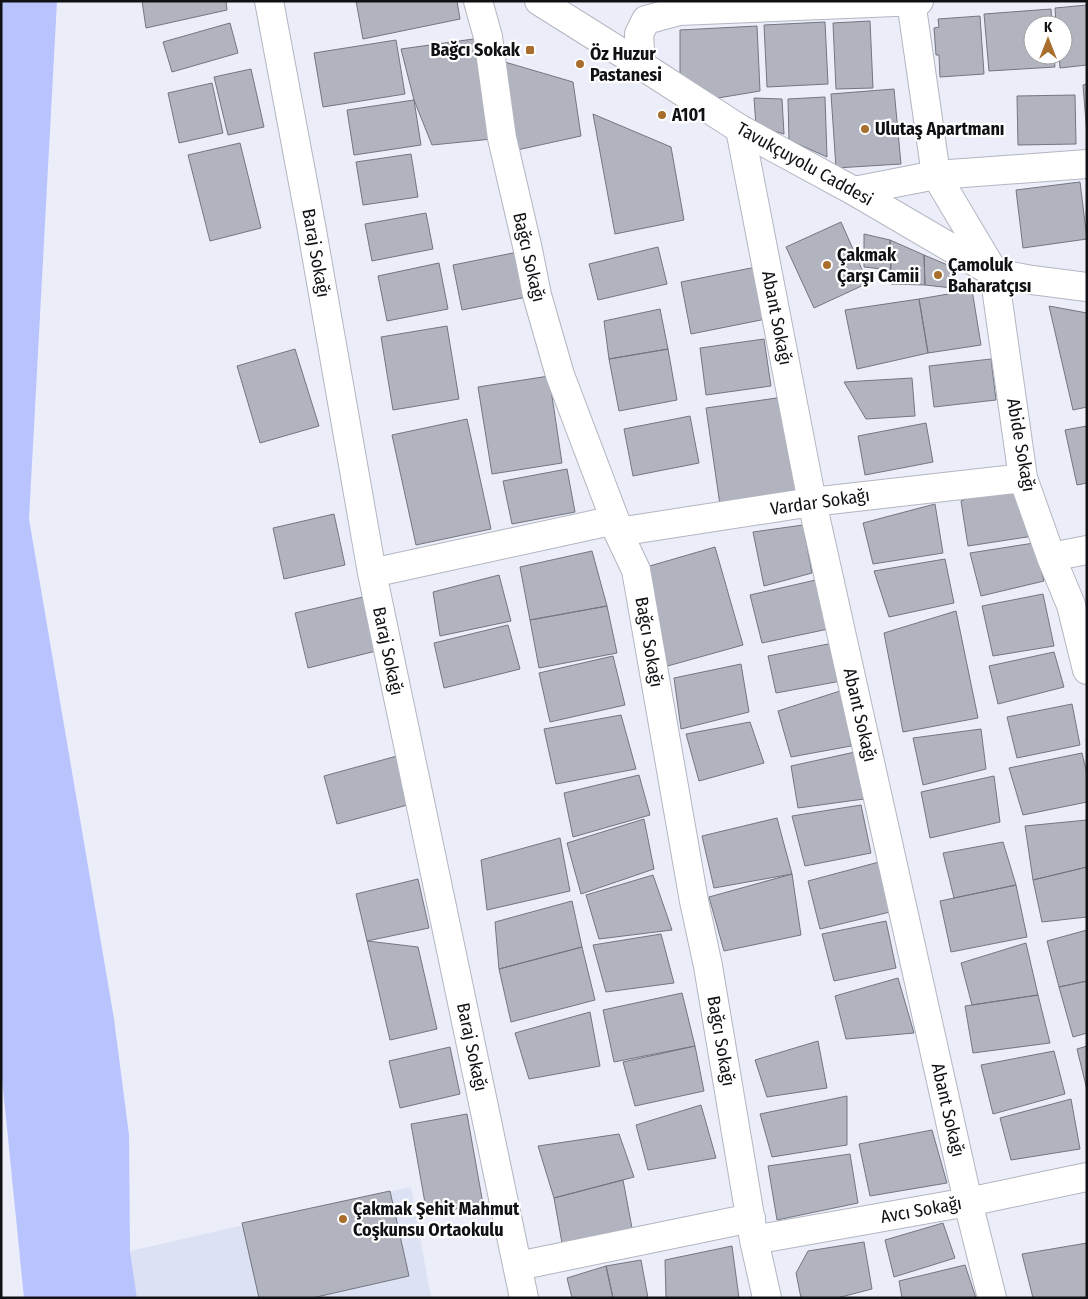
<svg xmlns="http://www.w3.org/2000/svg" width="1088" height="1299" viewBox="0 0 1088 1299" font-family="'Fira Sans Condensed',sans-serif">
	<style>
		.built { fill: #dde1f4 }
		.green { fill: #b9c4ff }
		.building { fill: #b1b3be; stroke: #73757f }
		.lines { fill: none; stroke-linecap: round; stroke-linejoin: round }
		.minor-casing { stroke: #b3b6c1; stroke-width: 30 }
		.major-casing { stroke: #b3b6c1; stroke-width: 30 }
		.minor { stroke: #fff; stroke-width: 28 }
		.major { stroke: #fff; stroke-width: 28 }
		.poi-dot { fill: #a76e2c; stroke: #fff; stroke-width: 2 }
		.labels { text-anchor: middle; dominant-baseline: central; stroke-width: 4.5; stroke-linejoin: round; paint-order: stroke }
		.poi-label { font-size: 18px; font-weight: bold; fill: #101115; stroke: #fff; text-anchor: start }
		.street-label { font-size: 18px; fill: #101115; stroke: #fff }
	</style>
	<rect width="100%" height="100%" fill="#ebedf9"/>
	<path class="built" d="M 411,1187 L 431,1298 L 137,1298 L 130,1251 Z"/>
	<path class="green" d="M 1,1 L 57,1 L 29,519 L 114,1019 L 129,1135 L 130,1251 L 137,1298 L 24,1298 L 1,1068 Z"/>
	<path class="building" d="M 142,1 L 226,1 L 227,10 L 146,28 Z
		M 356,1 L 457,1 L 460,19 L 363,39 Z
		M 1087,5 L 1087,65 L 1060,68 L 1059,55 L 1063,55 L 1063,25 L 1056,25 L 1055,8 Z
		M 1051,9 L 1052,25 L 1033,25 L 1033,55 L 1054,55 L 1055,67 L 989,71 L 984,14 Z
		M 980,16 L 984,74 L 940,77 L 939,55 L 936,55 L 934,28 L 939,27 L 938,19 Z
		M 870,21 L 873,88 L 836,89 L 833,23 Z
		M 825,22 L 828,84 L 767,87 L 764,25 Z
		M 230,23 L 238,53 L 172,72 L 163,42 Z
		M 757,26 L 760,91 L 718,98 L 680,78 L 680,30 Z
		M 488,37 L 502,138 L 432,145 L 414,100 L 401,49 Z
		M 396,40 L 405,94 L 323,107 L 314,53 Z
		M 498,60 L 573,82 L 581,136 L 517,150 Z
		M 251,69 L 264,127 L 228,135 L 214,77 Z
		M 212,83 L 223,133 L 179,143 L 168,93 Z
		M 1087,84 L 1087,135 L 1083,85 Z
		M 894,89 L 901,164 L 836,168 L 831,94 Z
		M 1075,95 L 1076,144 L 1018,145 L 1017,96 Z
		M 825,97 L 827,157 L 789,140 L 788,99 Z
		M 754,98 L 782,99 L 784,134 L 756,126 Z
		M 414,100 L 421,145 L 354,155 L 347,110 Z
		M 593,114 L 671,147 L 684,220 L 615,234 Z
		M 240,143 L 261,228 L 210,241 L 188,155 Z
		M 411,154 L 418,197 L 363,205 L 356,162 Z
		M 1080,182 L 1087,239 L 1023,248 L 1016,190 Z
		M 426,213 L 433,249 L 372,261 L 365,224 Z
		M 841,222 L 868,283 L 814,308 L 786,247 Z
		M 864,234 L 890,240 L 891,270 L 864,267 Z
		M 890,240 L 924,255 L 925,285 L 891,284 Z
		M 658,247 L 667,284 L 598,300 L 589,264 Z
		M 528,250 L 537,295 L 462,310 L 453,265 Z
		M 924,255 L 950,266 L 952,288 L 925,285 Z
		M 439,263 L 448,309 L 387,321 L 378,276 Z
		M 766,265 L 776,317 L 691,334 L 681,282 Z
		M 972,290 L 981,345 L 928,353 L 919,299 Z
		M 919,299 L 928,353 L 857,369 L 845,310 Z
		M 1049,306 L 1087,313 L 1087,407 L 1073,410 Z
		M 660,309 L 668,349 L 609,359 L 604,321 Z
		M 447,326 L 459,399 L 393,410 L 381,337 Z
		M 764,339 L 771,386 L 706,395 L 700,348 Z
		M 295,349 L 319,426 L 260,443 L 237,366 Z
		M 668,349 L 677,400 L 619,411 L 609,359 Z
		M 991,359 L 996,400 L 934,407 L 929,366 Z
		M 549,376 L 562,463 L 492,474 L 478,387 Z
		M 912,378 L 915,416 L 866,419 L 844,382 Z
		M 784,397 L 798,494 L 720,505 L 706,408 Z
		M 690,416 L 699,463 L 633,476 L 624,429 Z
		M 467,419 L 491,529 L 416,545 L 392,435 Z
		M 926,423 L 933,462 L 865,475 L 858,436 Z
		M 1087,426 L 1087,483 L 1077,485 L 1065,430 Z
		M 567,469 L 575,512 L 512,524 L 503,481 Z
		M 997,486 L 1030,501 L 1040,535 L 968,546 L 961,501 Z
		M 935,504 L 943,553 L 873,564 L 863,523 Z
		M 334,514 L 345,565 L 284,579 L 273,528 Z
		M 803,525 L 812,573 L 764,586 L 753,532 Z
		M 1034,543 L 1044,581 L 981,596 L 970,553 Z
		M 715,547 L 743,645 L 664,667 L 636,570 Z
		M 592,551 L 607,606 L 530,620 L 520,567 Z
		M 945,559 L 954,603 L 889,617 L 874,571 Z
		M 499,575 L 511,621 L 440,636 L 433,592 Z
		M 820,579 L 833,628 L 762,643 L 750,595 Z
		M 1043,594 L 1054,646 L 993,656 L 982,606 Z
		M 363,597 L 376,651 L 308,668 L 295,613 Z
		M 607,606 L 617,653 L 539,668 L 530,620 Z
		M 956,611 L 978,718 L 903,732 L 884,633 Z
		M 508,625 L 520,669 L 444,688 L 434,643 Z
		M 833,643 L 841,681 L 776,693 L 768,656 Z
		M 1054,652 L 1064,687 L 998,704 L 989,666 Z
		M 613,656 L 625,705 L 550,722 L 539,673 Z
		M 741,664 L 749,712 L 681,729 L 674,678 Z
		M 843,690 L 851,746 L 791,757 L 778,711 Z
		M 1072,704 L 1080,745 L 1017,758 L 1007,717 Z
		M 621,715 L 636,769 L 556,784 L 544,729 Z
		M 750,722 L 764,763 L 699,781 L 686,734 Z
		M 981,729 L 986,769 L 923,785 L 913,738 Z
		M 855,752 L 864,799 L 798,808 L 791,766 Z
		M 1082,753 L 1087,774 L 1087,802 L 1023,815 L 1009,768 Z
		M 397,756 L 411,804 L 337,824 L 324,776 Z
		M 639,775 L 650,815 L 573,837 L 564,793 Z
		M 994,776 L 1000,822 L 930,838 L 921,792 Z
		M 861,805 L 871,853 L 805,866 L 792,816 Z
		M 777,818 L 792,874 L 714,888 L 702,836 Z
		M 644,819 L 654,869 L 581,894 L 567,843 Z
		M 1087,820 L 1087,867 L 1033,880 L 1025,826 Z
		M 560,838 L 570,891 L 487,910 L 481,860 Z
		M 1003,842 L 1016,885 L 954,898 L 943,853 Z
		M 879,862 L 890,912 L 820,929 L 808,881 Z
		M 1087,867 L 1087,917 L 1042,922 L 1033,880 Z
		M 792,874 L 801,935 L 724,951 L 709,897 Z
		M 653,875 L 672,930 L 599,939 L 586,895 Z
		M 418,879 L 429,928 L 367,941 L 356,894 Z
		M 1016,885 L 1027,937 L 951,952 L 940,901 Z
		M 572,901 L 582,947 L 499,969 L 495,922 Z
		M 886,921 L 896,968 L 834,981 L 822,934 Z
		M 1087,930 L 1087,981 L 1059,987 L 1047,941 Z
		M 661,934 L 674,983 L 606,992 L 593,945 Z
		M 367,941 L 418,947 L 437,1029 L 390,1040 Z
		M 1026,943 L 1038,995 L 972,1005 L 961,963 Z
		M 582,947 L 595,1000 L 511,1022 L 499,969 Z
		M 898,978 L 914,1033 L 846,1039 L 835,996 Z
		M 1087,981 L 1087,1033 L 1073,1037 L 1059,987 Z
		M 682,993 L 695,1046 L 614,1062 L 603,1010 Z
		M 1038,995 L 1050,1043 L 973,1053 L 965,1006 Z
		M 590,1012 L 600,1066 L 529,1079 L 515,1033 Z
		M 818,1041 L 827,1088 L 767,1097 L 755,1060 Z
		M 695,1046 L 704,1091 L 635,1106 L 623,1062 Z
		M 1087,1046 L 1087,1090 L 1077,1049 Z
		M 450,1047 L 460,1094 L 400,1108 L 389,1061 Z
		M 1054,1051 L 1065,1094 L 993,1114 L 981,1065 Z
		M 847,1096 L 847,1145 L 772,1157 L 760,1114 Z
		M 1071,1099 L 1080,1149 L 1011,1160 L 1000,1118 Z
		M 701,1105 L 716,1158 L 648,1170 L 636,1125 Z
		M 467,1114 L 483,1204 L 427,1214 L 411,1124 Z
		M 932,1130 L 947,1183 L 870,1196 L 859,1144 Z
		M 619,1134 L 634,1177 L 554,1198 L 538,1146 Z
		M 850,1154 L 858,1203 L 777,1220 L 768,1166 Z
		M 623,1180 L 632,1228 L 562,1243 L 554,1198 Z
		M 390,1191 L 409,1276 L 312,1298 L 259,1298 L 242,1223 Z
		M 943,1223 L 955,1258 L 894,1277 L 885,1240 Z
		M 864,1242 L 872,1289 L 837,1298 L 801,1298 L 796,1273 L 808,1251 Z
		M 1087,1243 L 1087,1298 L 1033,1298 L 1022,1254 Z
		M 732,1246 L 739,1298 L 666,1298 L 665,1260 Z
		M 641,1260 L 648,1298 L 613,1298 L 606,1266 Z
		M 965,1265 L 976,1298 L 902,1298 L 899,1281 Z
		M 606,1266 L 613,1298 L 572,1298 L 567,1278 Z"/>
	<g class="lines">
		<g class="minor-casing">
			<path id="minor" d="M 269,1 L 311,225 L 372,573 L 524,1298
				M 478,1 L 488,37 L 502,138 L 528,250 L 537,295 L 560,375 L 615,520 L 618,532 L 636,570 L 694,901 L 708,966 L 754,1240 L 767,1298
				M 641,65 L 639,34 L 646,20 L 679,11 L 919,1
				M 740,129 L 812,502 L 968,1202 L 992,1298
				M 854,191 L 936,175 L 1087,164
				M 994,273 L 1023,478 L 1051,557 L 1071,605 L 1087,670
				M 618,532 L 812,502 L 1023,478
				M 1051,557 L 1087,550
				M 372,573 L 615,520
				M 754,1240 L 968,1202 L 1087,1177
				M 518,1266 L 751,1218"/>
		</g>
		<g class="major-casing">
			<path id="major" d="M 539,1 L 641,65 L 740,129 L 854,191 L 994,273 L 1032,280 L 1087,287
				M 911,1 L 936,175 L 992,269"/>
		</g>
		<use href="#minor" class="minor"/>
		<use href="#major" class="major"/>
	</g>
	<g class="poi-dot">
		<rect x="525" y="45" width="10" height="10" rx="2.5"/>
		<circle cx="580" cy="64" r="5"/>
		<circle cx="662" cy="115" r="5"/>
		<circle cx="865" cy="129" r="5"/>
		<circle cx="827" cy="265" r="5"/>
		<circle cx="938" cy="275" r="5"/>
		<circle cx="343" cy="1219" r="5"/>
	</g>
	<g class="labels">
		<g class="poi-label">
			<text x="520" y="50" text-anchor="end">Bağcı Sokak</text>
			<text x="590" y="54">Öz Huzur<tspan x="590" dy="21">Pastanesi</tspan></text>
			<text x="672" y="115">A101</text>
			<text x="875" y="129">Ulutaş Apartmanı</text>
			<text x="837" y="255">Çakmak<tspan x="837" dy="21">Çarşı Camii</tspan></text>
			<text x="948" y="265">Çamoluk<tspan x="948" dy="21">Baharatçısı</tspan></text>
			<text x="353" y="1209">Çakmak Şehit Mahmut<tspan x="353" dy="21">Coşkunsu Ortaokulu</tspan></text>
		</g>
		<g class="street-label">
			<text transform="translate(805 164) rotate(29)">Tavukçuyolu Caddesi</text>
			<text transform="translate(316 253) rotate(80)">Baraj Sokağı</text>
			<text transform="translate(529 257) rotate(77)">Bağcı Sokağı</text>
			<text transform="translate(777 318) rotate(79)">Abant Sokağı</text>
			<text transform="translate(1021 445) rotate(80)">Abide Sokağı</text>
			<text transform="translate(820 502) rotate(-8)">Vardar Sokağı</text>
			<text transform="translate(649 642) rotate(80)">Bağcı Sokağı</text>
			<text transform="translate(388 651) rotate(78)">Baraj Sokağı</text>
			<text transform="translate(860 715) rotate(77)">Abant Sokağı</text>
			<text transform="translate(721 1041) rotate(80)">Bağcı Sokağı</text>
			<text transform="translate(472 1047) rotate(78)">Baraj Sokağı</text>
			<text transform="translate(948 1110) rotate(77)">Abant Sokağı</text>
			<text transform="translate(921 1210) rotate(-10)">Avcı Sokağı</text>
		</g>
	</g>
	<rect width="1088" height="1299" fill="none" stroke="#101115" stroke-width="5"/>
	<g transform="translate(1048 40)"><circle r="24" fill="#ffffff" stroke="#9fa0a1"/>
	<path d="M0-4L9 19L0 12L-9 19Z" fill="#a76e2c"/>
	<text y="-8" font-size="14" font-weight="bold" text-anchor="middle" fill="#101115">K</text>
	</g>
</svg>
